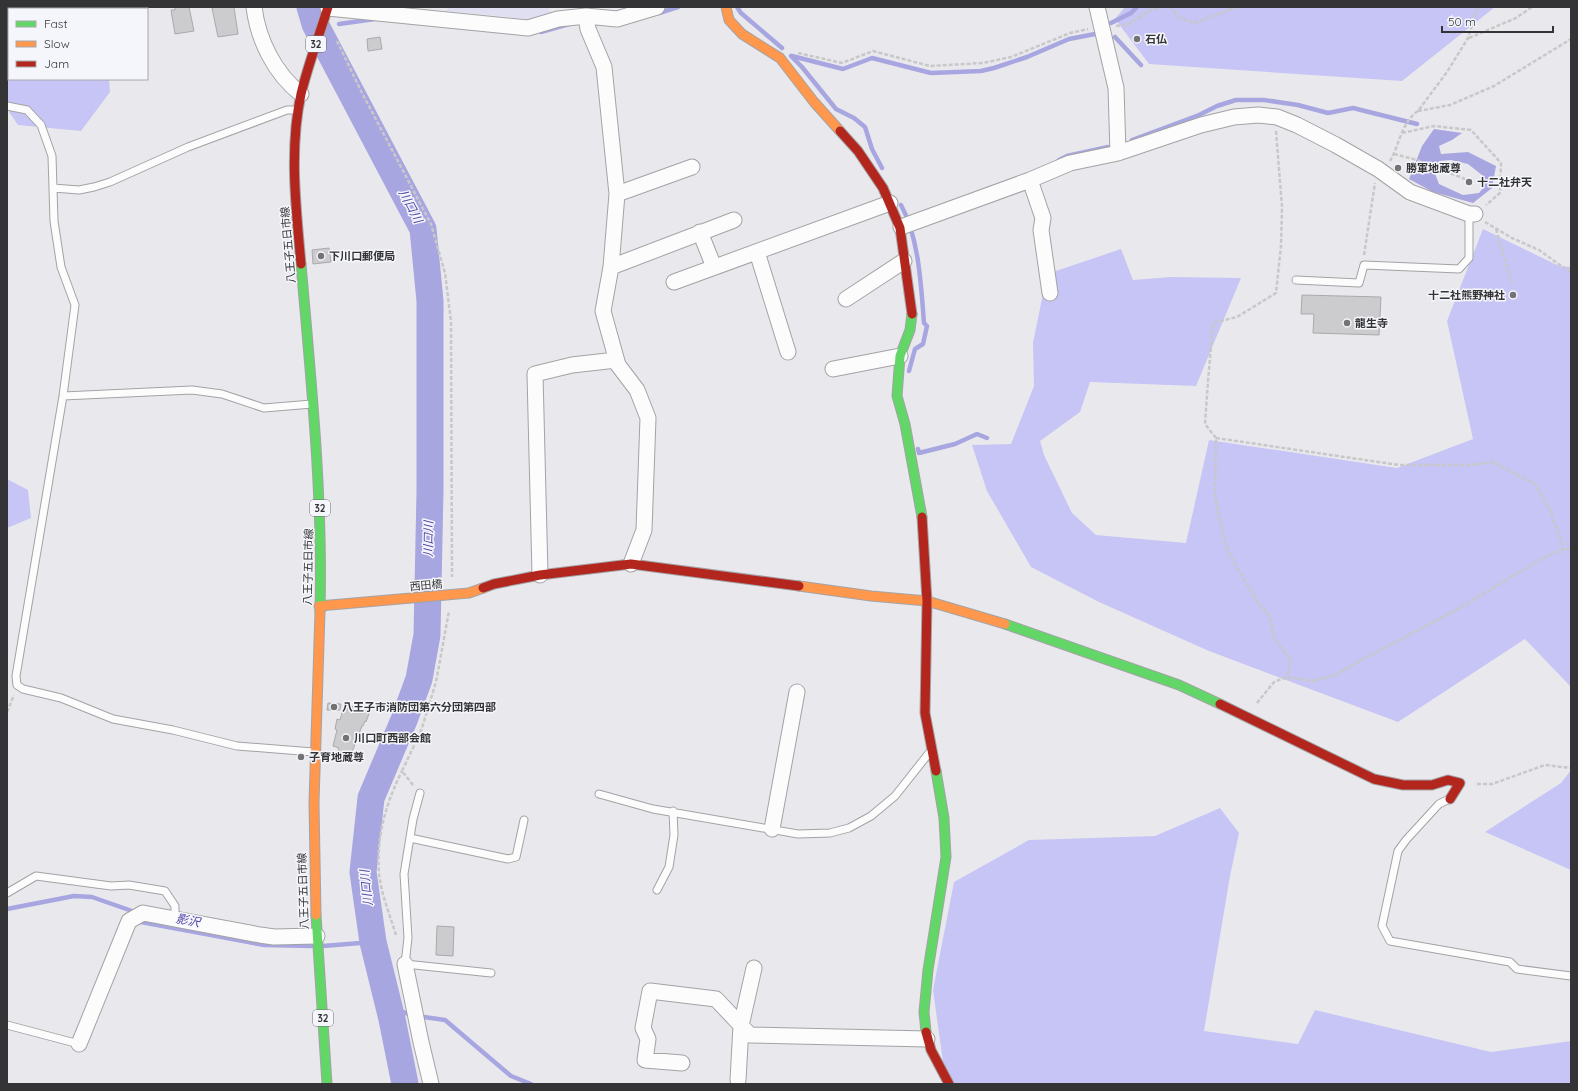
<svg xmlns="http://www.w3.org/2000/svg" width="1578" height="1091" viewBox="0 0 1578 1091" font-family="Quicksand,'Noto Sans JP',sans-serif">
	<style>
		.green { fill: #dfdff1 }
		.forest { fill: #c6c5f5 }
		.water { fill: #a8a6e0; fill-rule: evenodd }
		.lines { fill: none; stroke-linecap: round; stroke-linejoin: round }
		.stream { stroke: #a8a6e0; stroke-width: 4.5 }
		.river { stroke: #a8a6e0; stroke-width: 27 }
		.building { fill: #cccccf; stroke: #aaaaad }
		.lane-casing { stroke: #a3a3a6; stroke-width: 9 }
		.street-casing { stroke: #a3a3a6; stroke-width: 17 }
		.fast-casing { stroke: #a3a3a6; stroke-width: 11 }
		.slow-casing { stroke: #a3a3a6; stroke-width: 11 }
		.jam-casing { stroke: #a3a3a6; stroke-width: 11 }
		.path { stroke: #c8c8c9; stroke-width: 2.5; stroke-dasharray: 4 2; stroke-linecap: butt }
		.lane { stroke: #fcfcfc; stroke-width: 7 }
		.street { stroke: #fcfcfc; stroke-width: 15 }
		.fast { stroke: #63d668; stroke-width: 9 }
		.slow { stroke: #ff974d; stroke-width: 9 }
		.jam { stroke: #b3261e; stroke-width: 9 }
		.poi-dot { fill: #737376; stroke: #f5f6fb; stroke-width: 1.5 }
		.labels { text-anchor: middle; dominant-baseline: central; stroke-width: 3; stroke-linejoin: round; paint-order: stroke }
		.shield { fill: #f5f6fb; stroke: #6e6e71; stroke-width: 1 }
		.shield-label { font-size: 10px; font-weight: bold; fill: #343436 }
		.poi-label { font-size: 11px; font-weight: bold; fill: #343436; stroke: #f5f6fb; text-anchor: start }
		.street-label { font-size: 11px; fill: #343436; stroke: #f5f6fb }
		.water-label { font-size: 12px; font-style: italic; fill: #5146a6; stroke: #f5f6fb }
	</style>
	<rect width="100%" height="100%" fill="#e9e9ed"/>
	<path class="green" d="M 448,7 L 548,7 L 551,14 L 530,19 L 446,11 Z"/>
	<path class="forest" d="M 1125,7 L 1495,7 L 1402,81 L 1149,64 L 1115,19 Z
		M 9,33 L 9,79 L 109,79 L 110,92 L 81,131 L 18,125 L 7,109 L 7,37 Z
		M 1483,229 L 1559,266 L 1571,267 L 1571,687 L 1525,639 L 1398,722 L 1209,651 L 1099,602 L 1031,567 L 987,491 L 972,445 L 1011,444 L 1034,386 L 1033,343 L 1047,274 L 1121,249 L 1133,280 L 1171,277 L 1241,278 L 1196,386 L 1090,382 L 1080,412 L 1040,441 L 1044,455 L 1072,513 L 1096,535 L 1186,543 L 1209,440 L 1397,468 L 1473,439 L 1447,321 Z
		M 7,479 L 28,490 L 31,518 L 7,528 Z
		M 1571,770 L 1571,870 L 1485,832 L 1561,783 Z
		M 1220,808 L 1239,833 L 1230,876 L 1204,1031 L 1298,1044 L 1315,1010 L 1491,1052 L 1571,1041 L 1571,1084 L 946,1084 L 933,990 L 954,882 L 1029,840 L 1155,836 Z"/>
	<path class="water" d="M 1434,129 L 1462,133 L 1452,140 L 1439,146 L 1441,154 L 1468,152 L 1496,166 L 1492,188 L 1473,203 L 1433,192 L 1409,179 L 1422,146 ZM 1451,160 L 1468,164 L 1482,175 L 1484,187 L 1479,193 L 1463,195 L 1439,184 L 1434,171 L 1439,161 Z"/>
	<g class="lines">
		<path class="stream" d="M 737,7 L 741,13 L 782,48
			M 659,13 L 678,7
			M 1111,23 L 1131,13 L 1137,7
			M 339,24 L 375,19
			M 541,32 L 569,24
			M 1115,37 L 1141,65
			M 791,56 L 802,67 L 836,109 L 854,118 L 865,127 L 872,149 L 882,168
			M 792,56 L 843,69 L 872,58 L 931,73 L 981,71 L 994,68 L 1027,57 L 1069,39 L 1095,34
			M 1132,140 L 1199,115 L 1217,106 L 1236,100 L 1264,100 L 1298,105 L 1328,113 L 1353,108 L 1417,124
			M 1059,160 L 1067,156 L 1108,147
			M 901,205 C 919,238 921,285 924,323 L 927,326 L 923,344 L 915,349 L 909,371
			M 918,449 L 919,453 L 955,444 L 977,434 L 987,438
			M 7,909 L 74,896 L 92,897 L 132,911 L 141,922 L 264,945 L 312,946
			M 323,946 L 373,942
			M 389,1006 L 408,1014
			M 424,1017 L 445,1020 L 511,1076 L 531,1084"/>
		<path class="river" d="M 310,7 L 315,24 L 423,229 L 430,301 L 430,491 L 427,635 L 419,679 L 404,720 L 371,798 L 363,872 L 373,942 L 392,1019 L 405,1084"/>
	</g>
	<path class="building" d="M 175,7 L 189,7 L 194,31 L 175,34 L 171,10 L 175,10 Z
		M 217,7 L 234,7 L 238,34 L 218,37 L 212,8 Z
		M 380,37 L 382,49 L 368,51 L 367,39 Z
		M 329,248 L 331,262 L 313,264 L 312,250 Z
		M 1302,295 L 1381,297 L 1379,335 L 1313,333 L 1314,314 L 1301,314 Z
		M 328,703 L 341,704 L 340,710 L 327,710 Z
		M 348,705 L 370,711 L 366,722 L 365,721 L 363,726 L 362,726 L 350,757 L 337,753 L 339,748 L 333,746 L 337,730 L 335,729 L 337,719 L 340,720 L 343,710 L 347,710 Z
		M 437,926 L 454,927 L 453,956 L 436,955 Z"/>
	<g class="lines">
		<g class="lane-casing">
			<path id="lane" d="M 7,106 L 27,110 L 41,125 L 52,156 L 54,221 L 61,267 L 75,305 L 63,396 L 16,676 L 17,685 L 23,689 L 61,698 L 113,719 L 173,730 L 237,746 L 313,752
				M 53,188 L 79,190 L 94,187 L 110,182 L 188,147 L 287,110 L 297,110
				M 1296,280 L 1359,283 L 1364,265 L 1459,269 L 1469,258 L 1469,214
				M 63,396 L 192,390 L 222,394 L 264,408 L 312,404
				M 420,793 L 413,819 L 404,874 L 408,938 L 405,964 L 491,973
				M 599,794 L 653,809 L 798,834 L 830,833 L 849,828 L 871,816 L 895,796 L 929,753
				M 1449,799 L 1439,804 L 1406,840 L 1398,851 L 1382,926 L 1390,941 L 1510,962 L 1517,969 L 1571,976
				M 410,838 L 508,859 L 516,857 L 524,820
				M 657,890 L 669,867 L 674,835 L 673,811
				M 7,893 L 36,876 L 111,886 L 129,885 L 165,891 L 175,906 L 175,918
				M 7,1025 L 79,1044"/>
		</g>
		<g class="street-casing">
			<path id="street" d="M 254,7 C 258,40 275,74 301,94
				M 1097,7 L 1116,88 L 1118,153
				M 328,8 L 528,28 L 558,19 L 586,16 L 617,19 L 657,7
				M 586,16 L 588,29 L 604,67 L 617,194 L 611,267 L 603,311 L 618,365 L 637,390 L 648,418 L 644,530 L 631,564
				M 1030,180 L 1043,218 L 1041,230 L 1050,293
				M 617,194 L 692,167
				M 901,227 L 1030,180 L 1070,163 L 1118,153 L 1201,125 L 1234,117 L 1258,115 L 1277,117 L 1297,125 L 1336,145 L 1378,169 L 1410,192 L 1469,214 L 1475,214
				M 700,232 L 714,267
				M 757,252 L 788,352
				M 611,267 L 734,220
				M 674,282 L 890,203
				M 846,299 L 904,261
				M 833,369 L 900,356
				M 540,575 L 535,374 L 572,365 L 616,360
				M 772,829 L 797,692
				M 405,964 L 421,1042 L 431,1084
				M 79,1044 L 129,921 L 143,913 L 260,935 L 274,937 L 317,936
				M 682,1063 L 645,1060 L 648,1039 L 643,1028 L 650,991 L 716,999 L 750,1035 L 927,1039
				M 738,1080 L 741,1026 L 754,968"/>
		</g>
		<g class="fast-casing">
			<path id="fast" d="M 301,264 C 311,380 323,495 320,611
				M 912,314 L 910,330 L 900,356 L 897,396 L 905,424 L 922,517
				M 1005,624 L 1179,685 L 1220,704
				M 316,915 L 327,1084
				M 926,1032 L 924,1012 L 928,970 L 946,857 L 944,818 L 936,771"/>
		</g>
		<g class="slow-casing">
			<path id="slow" d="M 726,7 L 729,20 L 742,34 L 780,58 L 814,102 L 840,131
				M 799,586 L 871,596 L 927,601 L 1005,624
				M 319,606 L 469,593 L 483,588
				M 316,915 L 314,803 L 320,611"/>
		</g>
		<g class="jam-casing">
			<path id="jam" d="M 840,131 L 858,151 L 883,188 L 900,228 L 912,314
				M 301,264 C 296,208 289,149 301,94 C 308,65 319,36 328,7
				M 922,517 L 927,601 L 925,713 L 936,771
				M 483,588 L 494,584 L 540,575 L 631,564 L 799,586
				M 1220,704 L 1374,779 L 1403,785 L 1432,785 L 1448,780 L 1460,783 L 1450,799
				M 926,1032 L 931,1050 L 949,1084"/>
		</g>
		<path class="path" d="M 1170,7 L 1180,18 L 1194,23 L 1237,7
			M 1116,26 L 1129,24 L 1149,11 L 1163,7
			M 1469,38 L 1516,18 L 1532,7
			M 337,41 L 361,91 L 431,224 L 445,273 L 451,321 L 452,577
			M 798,53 L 842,63 L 873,51 L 930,66 L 983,63 L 1011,57 L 1070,33 L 1088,29
			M 1418,111 L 1450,105 L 1494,86 L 1571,39
			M 1276,131 L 1282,207 L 1281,246 L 1276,293 L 1237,317 L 1213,323 L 1208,381 L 1205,424 L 1216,438 L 1215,496 L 1220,520 L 1226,546 L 1235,564 L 1257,601 L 1270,617 L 1274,639 L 1291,659 L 1287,677
			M 1402,133 L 1434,126 L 1471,130 L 1501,163 L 1500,193 L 1486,205
			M 1394,154 L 1417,160 L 1465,179
			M 1390,161 C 1399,146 1402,121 1418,111 L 1447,72 L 1468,38 L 1478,7
			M 1485,222 L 1512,238 L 1539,250 L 1564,268 L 1571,271
			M 1496,229 L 1512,284
			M 1364,255 L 1375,183
			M 1216,438 L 1399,465 L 1470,465 L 1493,462 L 1535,484 L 1550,510 L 1564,549
			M 1257,703 L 1274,682 L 1287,677 L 1313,681 L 1336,675 L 1356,663 L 1454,611 L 1545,557 L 1564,549 L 1571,549
			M 7,712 L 14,695
			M 1477,784 L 1492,784 L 1545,765 L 1571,768
			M 413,785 L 402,771 L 421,731 L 436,682 L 449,611
			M 396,935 C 390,915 381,894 379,873 C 376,837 386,803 402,771"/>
		<use href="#lane" class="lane"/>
		<use href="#street" class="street"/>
		<use href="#fast" class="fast"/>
		<use href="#slow" class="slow"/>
		<use href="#jam" class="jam"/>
	</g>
	<g class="poi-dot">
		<circle cx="1137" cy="39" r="4"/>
		<circle cx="1398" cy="168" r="4"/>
		<circle cx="1469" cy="182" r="4"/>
		<circle cx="321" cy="256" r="4"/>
		<circle cx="1513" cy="295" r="4"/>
		<circle cx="1347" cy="323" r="4"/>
		<circle cx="334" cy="707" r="4"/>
		<circle cx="346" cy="738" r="4"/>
		<circle cx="301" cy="757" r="4"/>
	</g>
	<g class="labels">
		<g class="shield">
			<rect x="306" y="36" width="20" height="16" rx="3"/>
			<rect x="310" y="500" width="20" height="16" rx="3"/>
			<rect x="313" y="1010" width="20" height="16" rx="3"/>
		</g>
		<g class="shield-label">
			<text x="316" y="44">32</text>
			<text x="320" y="508">32</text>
			<text x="323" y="1018">32</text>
		</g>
		<g class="poi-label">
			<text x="1145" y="39">石仏</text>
			<text x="1406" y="168">勝軍地蔵尊</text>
			<text x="1477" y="182">十二社弁天</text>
			<text x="329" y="256">下川口郵便局</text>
			<text x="1505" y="295" text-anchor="end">十二社熊野神社</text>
			<text x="1355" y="323">龍生寺</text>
			<text x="342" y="707">八王子市消防団第六分団第四部</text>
			<text x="354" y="738">川口町西部会館</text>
			<text x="309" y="757">子育地蔵尊</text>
		</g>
		<g class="street-label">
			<text transform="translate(288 245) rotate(-95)">八王子五日市線</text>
			<text transform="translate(308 567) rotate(-89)">八王子五日市線</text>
			<text transform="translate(426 585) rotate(-5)">西田橋</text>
			<text transform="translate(303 891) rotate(-92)">八王子五日市線</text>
		</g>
		<g class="water-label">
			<text transform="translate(411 206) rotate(62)">川口川</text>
			<text transform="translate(428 539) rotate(-89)">川口川</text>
			<text transform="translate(366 888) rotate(-96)">川口川</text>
			<text transform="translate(188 920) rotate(11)">影沢</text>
		</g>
	</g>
	<rect width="1578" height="1091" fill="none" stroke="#343436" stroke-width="16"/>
	<rect x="8" y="8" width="140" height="72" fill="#f5f6fb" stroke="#a8a8ac"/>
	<rect x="16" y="21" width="20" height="6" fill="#63d668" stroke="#a8a8ac"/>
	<text x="44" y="28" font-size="12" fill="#343436">Fast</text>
	<rect x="16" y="41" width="20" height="6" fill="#ff974d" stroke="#a8a8ac"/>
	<text x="44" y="48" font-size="12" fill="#343436">Slow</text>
	<rect x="16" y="61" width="20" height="6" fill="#b3261e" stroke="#a8a8ac"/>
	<text x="44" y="68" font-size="12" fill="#343436">Jam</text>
	<path d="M1442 26v6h111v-6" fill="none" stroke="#343436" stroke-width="2"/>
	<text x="1448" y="26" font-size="12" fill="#343436" stroke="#f5f6fb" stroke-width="3" paint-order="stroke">50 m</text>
</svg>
